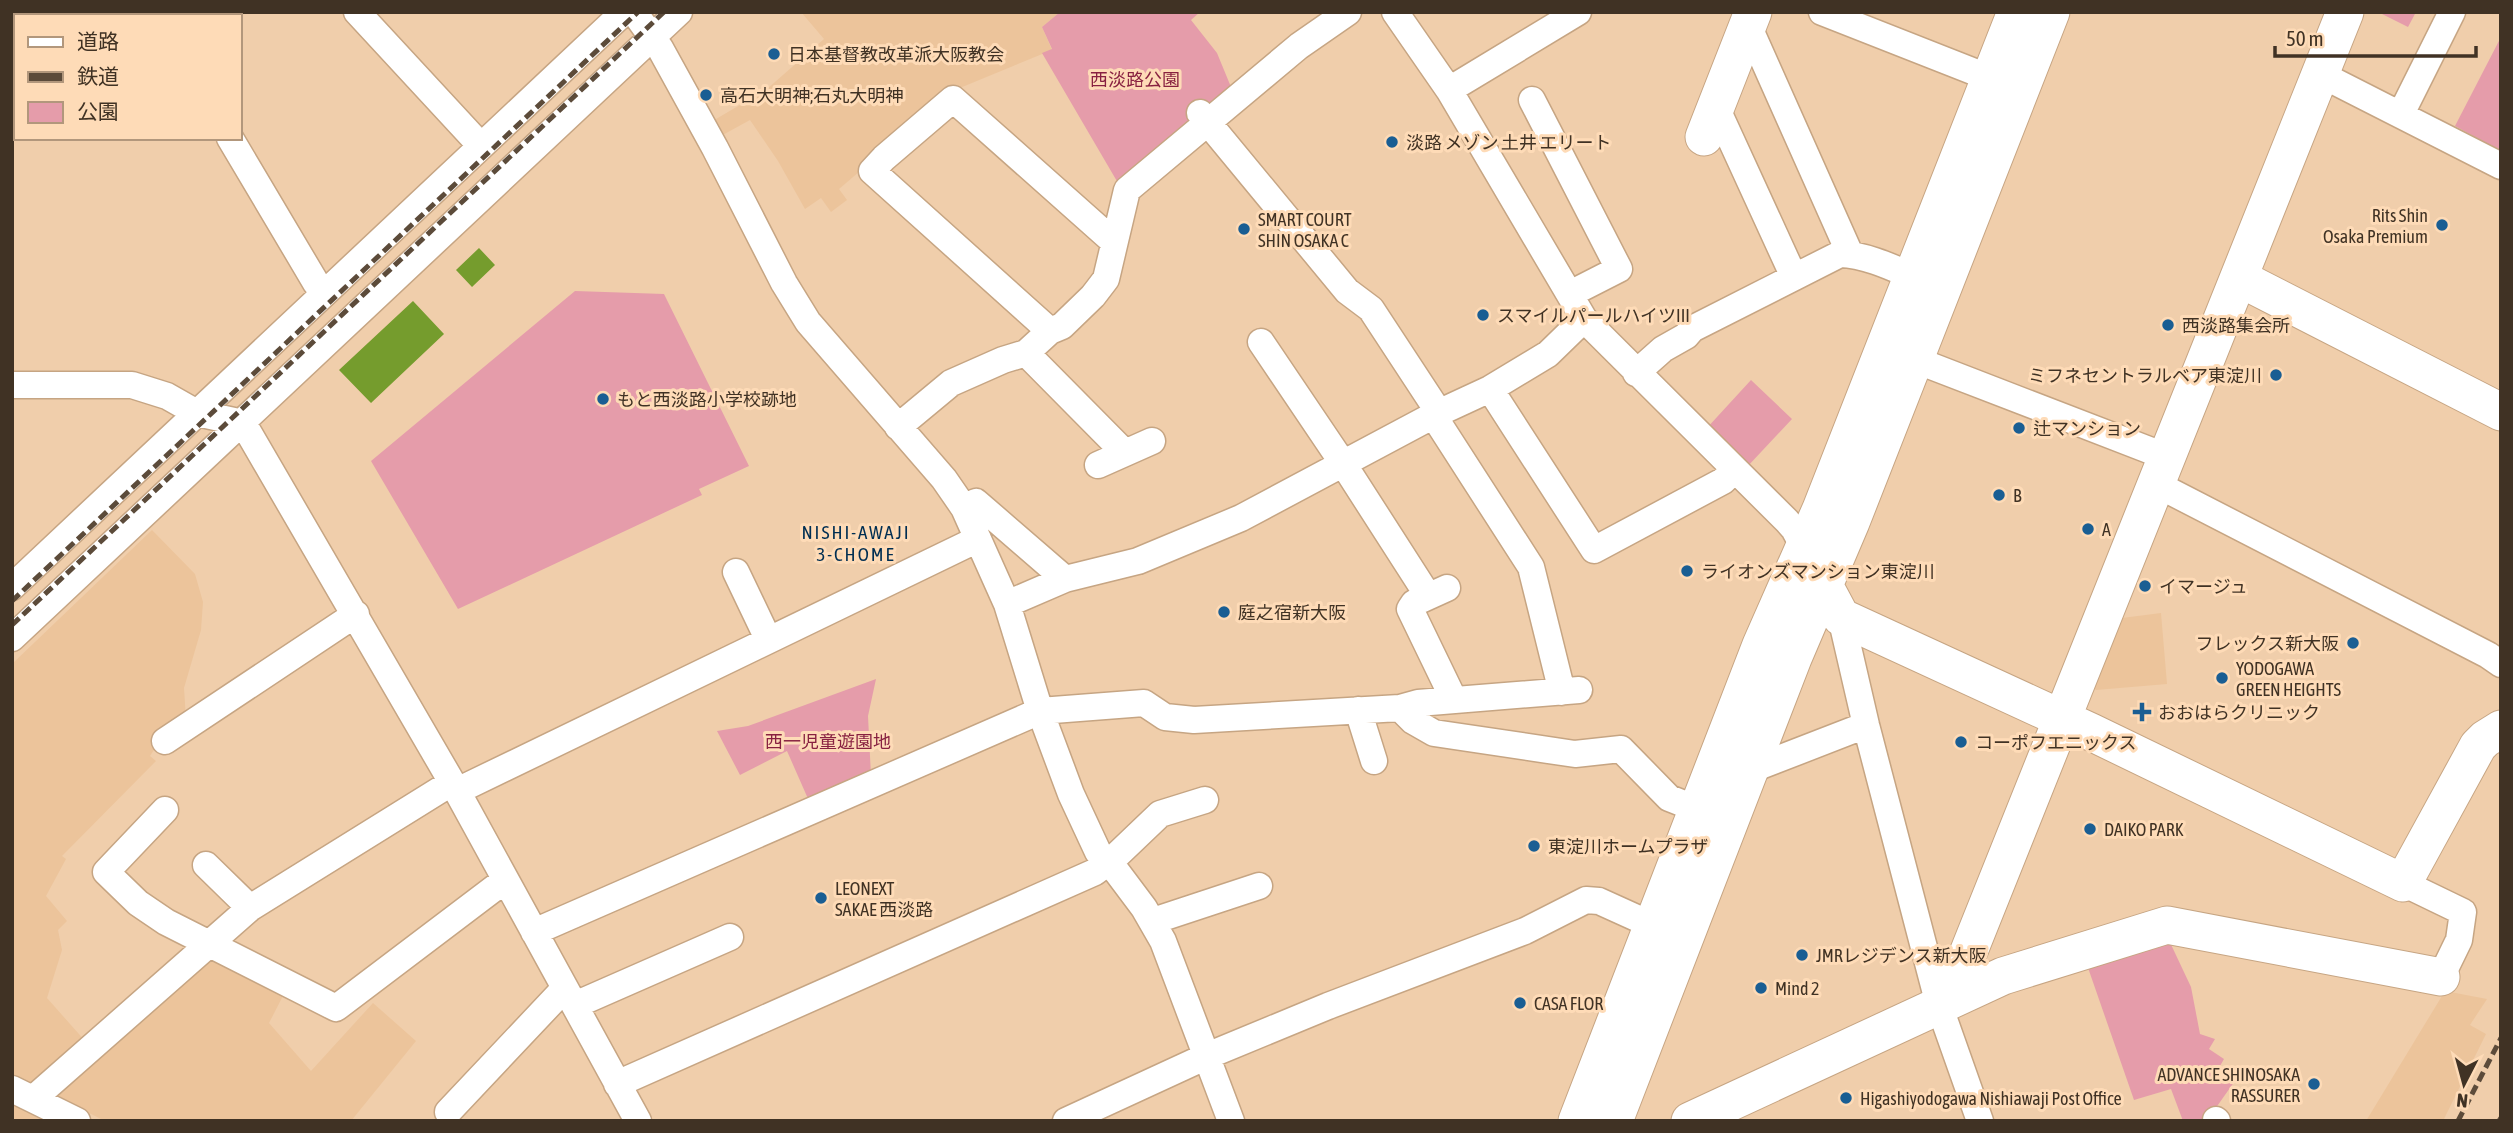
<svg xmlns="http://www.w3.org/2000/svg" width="2513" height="1133" viewBox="0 0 2513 1133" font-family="'Asap Condensed','Noto Sans JP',sans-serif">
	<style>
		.built { fill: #ecc49b }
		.green { fill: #e59caa }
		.water { fill: #759c2d }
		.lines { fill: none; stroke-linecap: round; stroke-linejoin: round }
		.street-casing { stroke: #c6a583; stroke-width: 29 }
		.secondary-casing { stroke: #c6a583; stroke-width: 39 }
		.street { stroke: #fff; stroke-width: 26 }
		.secondary { stroke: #fff; stroke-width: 37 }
		.rail { stroke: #5c4b3a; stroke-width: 5; stroke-dasharray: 10 5; stroke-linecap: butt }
		.poi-dot { fill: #1a5e93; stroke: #fedbb7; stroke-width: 2.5 }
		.labels { text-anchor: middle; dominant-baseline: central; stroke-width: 6; stroke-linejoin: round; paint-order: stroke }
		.poi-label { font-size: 18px; fill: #403224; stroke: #fedbb7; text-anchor: start }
		.park-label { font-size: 18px; fill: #882141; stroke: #fedbb7 }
		.neighbourhood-label { font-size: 19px; letter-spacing: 2px; fill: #002e52; stroke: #fedbb7 }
	</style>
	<rect width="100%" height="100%" fill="#f0ceab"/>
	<path class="built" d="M 801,12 L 1060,12 L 1042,27 L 1052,50 L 955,90 L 839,189 L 847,200 L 831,212 L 821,198 L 805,209 L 778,161 L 750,120 L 719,137 L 711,122 L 767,89 L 824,39 Z
		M 152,530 L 195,574 L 203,602 L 201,630 L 184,688 L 186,719 L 163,736 L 150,756 L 156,761 L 62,856 L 66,859 L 46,896 L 67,921 L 58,930 L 62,950 L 47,998 L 86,1042 L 35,1085 L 28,1084 L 12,1077 L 12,664 Z
		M 2161,613 L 2167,684 L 2096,690 L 2094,688 L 2122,618 Z
		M 212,956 L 285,992 L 269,1023 L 311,1071 L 373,1003 L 416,1041 L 351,1121 L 105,1121 L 57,1097 L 58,1089 Z
		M 2445,991 L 2487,999 L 2470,1025 L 2486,1034 L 2443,1121 L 2366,1121 Z
		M 12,1103 L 44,1119 L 43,1121 L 12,1121 Z"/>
	<path class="green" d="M 1060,12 L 1200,12 L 1191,20 L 1217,53 L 1231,87 L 1118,183 L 1042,53 L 1052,49 L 1042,27 Z
		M 2378,12 L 2416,12 L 2408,27 Z
		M 2501,37 L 2501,151 L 2455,126 Z
		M 575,291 L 664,294 L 749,466 L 699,489 L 702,495 L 458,609 L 371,461 Z
		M 1751,380 L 1792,419 L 1747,467 L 1706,429 Z
		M 876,679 L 868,716 L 871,776 L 809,801 L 787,751 L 740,775 L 717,731 L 748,726 Z
		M 2167,936 L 2191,987 L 2200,1034 L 2215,1039 L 2209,1049 L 2224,1059 L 2220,1066 L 2237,1078 L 2208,1119 L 2183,1121 L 2171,1089 L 2134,1100 L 2086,962 Z"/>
	<path class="water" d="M 479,248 L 495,265 L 472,287 L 456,270 Z
		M 413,301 L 444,334 L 371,403 L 339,370 Z"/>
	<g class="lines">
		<g class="street-casing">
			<path id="street" d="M 357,12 L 481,146
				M 634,12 L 660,48 L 715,148 L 784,283 L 808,322 L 944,479 L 964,508 L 1007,604 L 1040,711 L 1071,794 L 1098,852 L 1117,872 L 1144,908 L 1163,941 L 1231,1121
				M 1395,12 L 1449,90 L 1584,319 L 1787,521 L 1794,529 L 1810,559
				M 1822,12 L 1990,78
				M 26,16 L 26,12
				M 127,16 L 127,12
				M 1748,25 L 1850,254
				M 2320,74 L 2501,166
				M 1449,90 L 1578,12
				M 12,92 L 16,93
				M 1532,100 L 1619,269 L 1570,294
				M 1716,107 L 1793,275
				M 1200,113 L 1347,291 L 1371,309 L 1434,405 L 1437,421 L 1531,567 L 1562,692
				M 2401,114 L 2452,12
				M 230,138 L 316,283 L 325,292
				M 1050,331 L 872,171 L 884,158 L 953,99 L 1114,242
				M 1261,342 L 1344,465 L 1423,588 L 1424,593 L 1422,599
				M 1026,353 L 1125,453
				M 1913,359 L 2167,457
				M 1636,373 L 1663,349 L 1686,336 L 1692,329 L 1840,254 C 1865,255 1889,266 1912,276
				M 12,385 L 132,385 L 167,396 L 197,413 L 243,423 L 457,791 L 638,1121
				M 1490,389 L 1594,550 L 1723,481 L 1734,470
				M 898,427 L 951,383 L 1003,360 L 1026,353 L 1050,331 L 1062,326 L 1093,296 L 1106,279 L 1127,190 L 1299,46 L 1348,12
				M 1098,465 L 1152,441
				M 2156,484 L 2488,655 L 2501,664
				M 964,508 L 976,502 L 1065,579
				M 736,572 L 768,639
				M 12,587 L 624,12
				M 1447,588 L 1414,603 L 1410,609 L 1454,700
				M 1007,604 L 1065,579 L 1138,561 L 1241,518 L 1436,414 L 1490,389 L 1548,354 L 1584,319
				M 1841,617 L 1866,725 L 1939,1005 L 1980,1121
				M 12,638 L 679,12
				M 1400,708 L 1413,721 L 1434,733 L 1575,754 L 1621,749 L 1669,798 L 1697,809
				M 1358,710 L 1374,761
				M 165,741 L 356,614
				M 1750,770 L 1866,725
				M 457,791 L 978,539
				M 165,810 L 106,872 L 138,903 L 166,922 L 336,1008 L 505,880
				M 206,865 L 250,908
				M 2403,883 L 2463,912 L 2459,940 L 2441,977
				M 1153,921 L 1259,886
				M 534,932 L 1040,711 L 1144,703 L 1165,717 L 1194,720 L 1400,708 L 1418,703 L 1579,690
				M 575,1005 L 730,937
				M 617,1084 L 1095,872 L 1116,856 L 1160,814 L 1205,800
				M 12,1089 L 77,1121
				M 33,1099 L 250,908 L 451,783
				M 448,1112 L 565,988
				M 2216,1120 L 2217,1121
				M 1066,1121 L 1207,1056 L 1328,1006 L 1525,931 L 1586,900 L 1599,901 L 1652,925"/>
		</g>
		<g class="secondary-casing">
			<path id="secondary" d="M 1704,137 L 1753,12
				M 2239,278 L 2501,412
				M 1825,587 L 1841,617 L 2091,732 L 2403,883 L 2478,746 L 2485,739 L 2501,729
				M 1939,1005 L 1965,961 L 2345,12
				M 1577,1121 L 1761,645 L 1821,509 L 2016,12
				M 1614,1121 L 1793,658 L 1851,522 L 2051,12
				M 1690,1121 L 2003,976 L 2167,925 L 2441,977"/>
		</g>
		<use href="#street" class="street"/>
		<use href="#secondary" class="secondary"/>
		<path class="rail" d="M 12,601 L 638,12
			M 12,625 L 664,12
			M 2458,1121 L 2501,1038
			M 2499,1121 L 2501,1118"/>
	</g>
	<g class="poi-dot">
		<circle cx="774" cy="54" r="7"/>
		<circle cx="706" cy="95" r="7"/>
		<circle cx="1392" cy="142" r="7"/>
		<circle cx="2442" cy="225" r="7"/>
		<circle cx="1244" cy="229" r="7"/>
		<circle cx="1483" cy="315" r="7"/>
		<circle cx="2168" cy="325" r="7"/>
		<circle cx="2276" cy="375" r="7"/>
		<circle cx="603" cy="399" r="7"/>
		<circle cx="2019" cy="428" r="7"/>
		<circle cx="1999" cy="495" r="7"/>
		<circle cx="2088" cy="529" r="7"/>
		<circle cx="1687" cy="571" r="7"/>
		<circle cx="2145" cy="586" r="7"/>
		<circle cx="1224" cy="612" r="7"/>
		<circle cx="2353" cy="643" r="7"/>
		<circle cx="2222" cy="678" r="7"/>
		<path d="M2138.5 701.5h7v7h7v7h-7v7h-7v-7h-7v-7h7z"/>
		<circle cx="1961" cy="742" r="7"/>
		<circle cx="2090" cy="829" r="7"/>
		<circle cx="1534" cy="846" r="7"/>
		<circle cx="821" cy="898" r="7"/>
		<circle cx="1802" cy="955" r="7"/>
		<circle cx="1761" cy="988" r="7"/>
		<circle cx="1520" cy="1003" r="7"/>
		<circle cx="2314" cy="1084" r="7"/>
		<circle cx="1846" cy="1098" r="7"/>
	</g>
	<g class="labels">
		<g class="poi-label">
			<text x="788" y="54">日本基督教改革派大阪教会</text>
			<text x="720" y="95">高石大明神;石丸大明神</text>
			<text x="1406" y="142">淡路 メゾン 土井 エリート</text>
			<text x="2428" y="215" text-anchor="end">Rits Shin<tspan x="2428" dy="21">Osaka Premium</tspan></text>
			<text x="1258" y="219">SMART COURT<tspan x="1258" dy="21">SHIN OSAKA C</tspan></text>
			<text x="1497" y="315">スマイルパールハイツIII</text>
			<text x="2182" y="325">西淡路集会所</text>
			<text x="2262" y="375" text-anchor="end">ミフネセントラルベア東淀川</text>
			<text x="617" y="399">もと西淡路小学校跡地</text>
			<text x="2033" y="428">辻マンション</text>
			<text x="2013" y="495">B</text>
			<text x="2102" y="529">A</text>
			<text x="1701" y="571">ライオンズマンション東淀川</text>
			<text x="2159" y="586">イマージュ</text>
			<text x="1238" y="612">庭之宿新大阪</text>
			<text x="2339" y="643" text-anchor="end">フレックス新大阪</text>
			<text x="2236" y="668">YODOGAWA<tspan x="2236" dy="21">GREEN HEIGHTS</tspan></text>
			<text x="2158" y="712">おおはらクリニック</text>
			<text x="1975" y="742">コーポフエニックス</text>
			<text x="2104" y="829">DAIKO PARK</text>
			<text x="1548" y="846">東淀川ホームプラザ</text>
			<text x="835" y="888">LEONEXT<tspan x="835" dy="21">SAKAE 西淡路</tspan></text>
			<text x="1816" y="955">JMRレジデンス新大阪</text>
			<text x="1775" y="988">Mind 2</text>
			<text x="1534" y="1003">CASA FLOR</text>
			<text x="2300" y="1074" text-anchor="end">ADVANCE SHINOSAKA<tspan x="2300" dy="21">RASSURER</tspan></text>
			<text x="1860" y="1098">Higashiyodogawa Nishiawaji Post Office</text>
		</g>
		<g class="park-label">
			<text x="1135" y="79">西淡路公園</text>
			<text x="828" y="741">西一児童遊園地</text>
		</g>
		<g class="neighbourhood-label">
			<text x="856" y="532">NISHI-AWAJI<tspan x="856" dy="22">3-CHOME</tspan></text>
		</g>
	</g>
	<rect width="2513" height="1133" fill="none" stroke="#403224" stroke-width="28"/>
	<rect x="14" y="14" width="228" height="126" fill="#fedbb7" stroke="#b2977c" stroke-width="2"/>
	<rect x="28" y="37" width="35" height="10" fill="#ffffff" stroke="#b2977c" stroke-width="2"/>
	<text x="77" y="49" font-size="21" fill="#403224">道路</text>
	<rect x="28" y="72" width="35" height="10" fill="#5c4b3a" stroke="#b2977c" stroke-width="2"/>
	<text x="77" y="84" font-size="21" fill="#403224">鉄道</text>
	<rect x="28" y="102" width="35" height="21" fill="#e59caa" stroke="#b2977c" stroke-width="2"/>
	<text x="77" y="119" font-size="21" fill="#403224">公園</text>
	<g transform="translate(2464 1084) rotate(186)" stroke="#fedbb7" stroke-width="5" paint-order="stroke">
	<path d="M0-5L12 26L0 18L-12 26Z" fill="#403224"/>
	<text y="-10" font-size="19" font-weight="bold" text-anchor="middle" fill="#403224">N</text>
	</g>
	<path d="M2275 46v10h201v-10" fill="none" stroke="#403224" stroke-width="3.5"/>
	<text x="2286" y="46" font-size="21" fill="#403224" stroke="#fedbb7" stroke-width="5" paint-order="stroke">50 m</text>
</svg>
